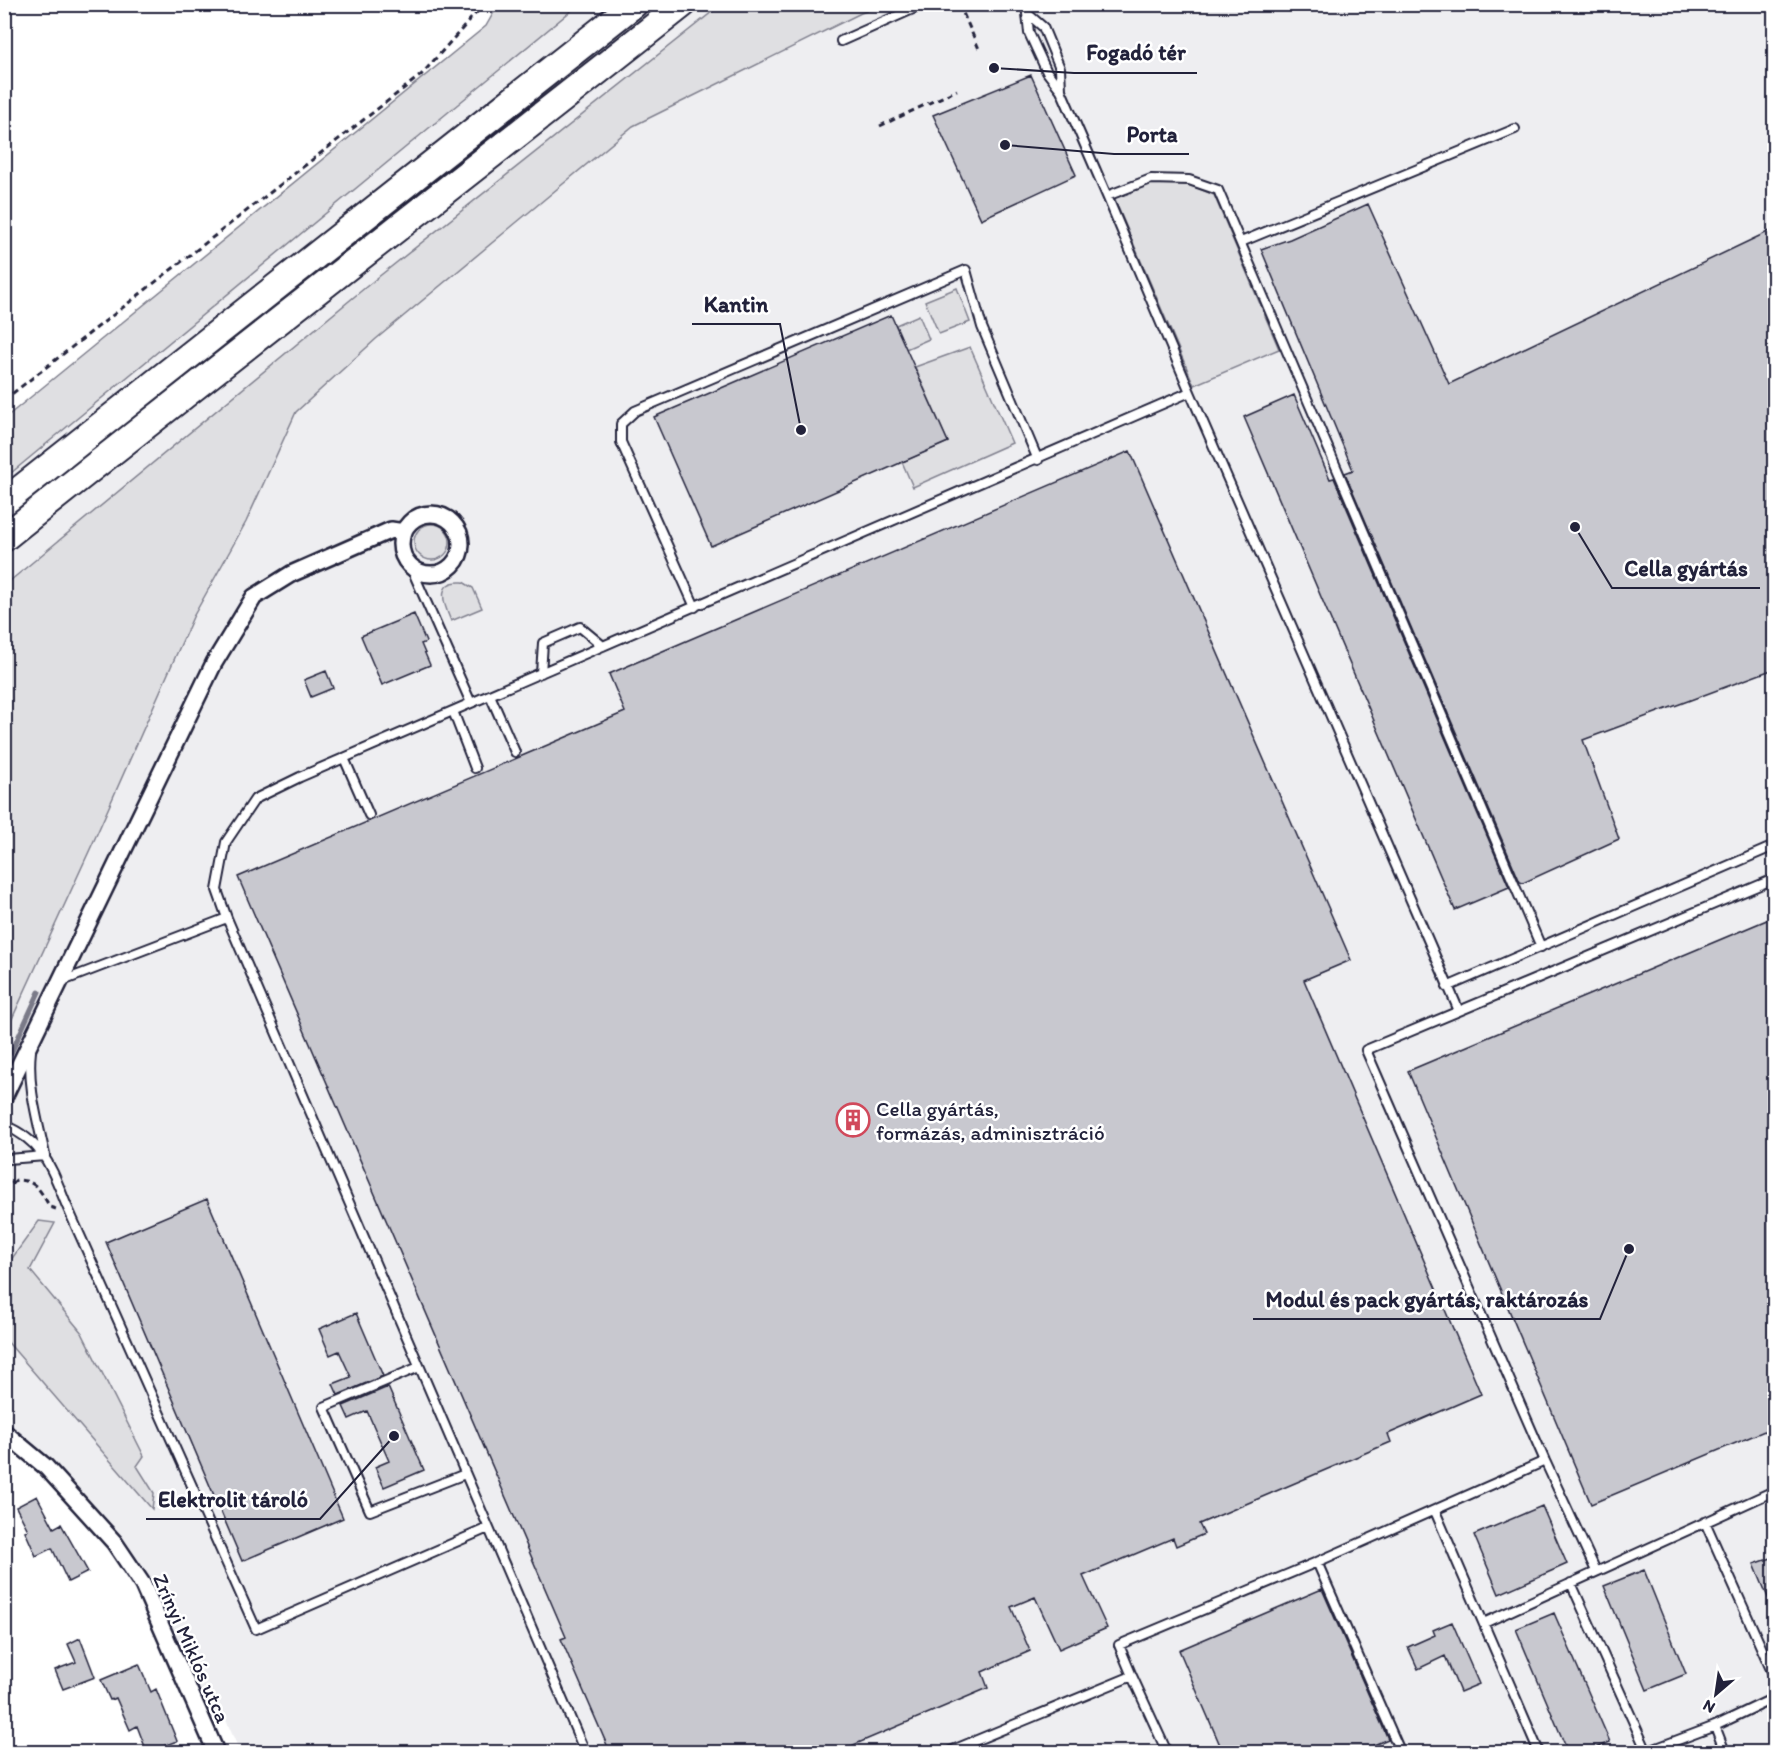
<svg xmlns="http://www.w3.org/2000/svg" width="1779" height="1757" viewBox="0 0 1779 1757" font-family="Itim,sans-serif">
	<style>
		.built { fill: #eeeef1 }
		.green { fill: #dfdfe2; stroke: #80808e; stroke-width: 1.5 }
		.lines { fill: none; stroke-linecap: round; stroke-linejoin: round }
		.stream { stroke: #7a7a88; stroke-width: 5 }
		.building { fill: #c8c8cf; stroke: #22223b; stroke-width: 1.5 }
		.service-casing { stroke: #22223b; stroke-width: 12 }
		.minor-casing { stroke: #22223b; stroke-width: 20 }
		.trunk-casing { stroke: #22223b; stroke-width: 30 }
		.path { stroke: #22223b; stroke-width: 3; stroke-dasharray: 6 4.5; stroke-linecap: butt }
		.service { stroke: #fff; stroke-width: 8 }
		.minor { stroke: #fff; stroke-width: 15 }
		.trunk { stroke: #fff; stroke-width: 26 }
		.labels { text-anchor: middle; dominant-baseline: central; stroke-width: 5; stroke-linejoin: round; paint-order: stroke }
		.poi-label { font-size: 21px; fill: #22223b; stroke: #fff; text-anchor: start }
		.street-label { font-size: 21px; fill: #22223b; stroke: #fff }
		.leader { fill: none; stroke: #22223b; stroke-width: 2 }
		.callout-dot { fill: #22223b; stroke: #fff; stroke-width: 2 }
		.callout-label { font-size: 22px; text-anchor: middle; font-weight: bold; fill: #22223b; stroke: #fff; stroke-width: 5; stroke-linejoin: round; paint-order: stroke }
	</style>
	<rect width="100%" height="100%" fill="#fff"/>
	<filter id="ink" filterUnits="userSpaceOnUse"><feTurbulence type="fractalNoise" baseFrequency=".0167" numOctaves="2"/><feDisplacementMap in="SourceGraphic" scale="12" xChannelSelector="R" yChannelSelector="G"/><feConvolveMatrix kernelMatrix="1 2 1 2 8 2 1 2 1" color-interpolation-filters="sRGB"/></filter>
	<g filter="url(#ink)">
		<path class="built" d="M 544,5 L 1774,5 L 1774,1752 L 240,1752 L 226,1720 L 201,1730 L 122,1563 L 35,1469 L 5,1419 L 5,436 Z"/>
		<path class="green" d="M 722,4 L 883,5 L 861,13 L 633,126 L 376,339 L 296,412 L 246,522 L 193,617 L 92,845 L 5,1034 L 5,585 L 372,282 Z
			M 498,5 L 578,5 L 5,478 L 5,418 L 486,26 Z
			M 1151,183 L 1188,184 L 1214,195 L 1279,349 L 1194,385 L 1114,198 Z
			M 957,288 L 970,322 L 939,334 L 925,301 Z
			M 919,315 L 929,339 L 906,349 L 896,325 Z
			M 970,347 L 1012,443 L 913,487 L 902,462 L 948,442 L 915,367 Z
			M414 542a18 18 0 1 1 36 0a18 18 0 1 1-36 0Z
			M 463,582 L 473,588 L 482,608 L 451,621 C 444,605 434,580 463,582 Z
			M 39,1221 L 55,1223 L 30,1270 L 82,1333 L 144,1456 L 137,1466 L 154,1493 L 152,1509 L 5,1339 L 5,1268 Z"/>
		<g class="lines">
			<path class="stream" d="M 11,1053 L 39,992"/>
		</g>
		<path class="building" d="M 1031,75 L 1076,175 L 981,219 L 933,115 Z
			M 1368,204 L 1449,384 L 1774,229 L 1774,669 L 1583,740 L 1619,839 L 1523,883 L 1520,882 L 1345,473 L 1353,470 L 1261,249 L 1290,239 Z
			M 891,315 L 948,442 L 711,546 L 654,417 Z
			M 1294,395 L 1330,479 L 1334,478 L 1509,887 L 1455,910 L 1244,417 Z
			M 1130,451 L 1351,960 L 1304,980 L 1481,1394 L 1388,1434 L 1391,1442 L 1199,1524 L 1204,1534 L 1176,1546 L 1173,1538 L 1083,1576 L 1107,1628 L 1059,1649 L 1035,1597 L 1011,1607 L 1030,1651 L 982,1672 L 988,1688 L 837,1752 L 610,1752 L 561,1639 L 566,1637 L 238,877 L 625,712 L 609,674 Z
			M 414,614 L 426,642 L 421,644 L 430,665 L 382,685 L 361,636 Z
			M 326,671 L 333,688 L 311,697 L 304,680 Z
			M 1774,917 L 1774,1427 L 1591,1504 L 1408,1071 Z
			M 207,1199 L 343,1518 L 242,1561 L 106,1242 Z
			M 356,1313 L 383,1376 L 338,1395 L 333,1384 L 351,1377 L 339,1351 L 330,1355 L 319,1329 Z
			M 388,1387 L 424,1470 L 384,1487 L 375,1467 L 389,1461 L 367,1411 L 349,1419 L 343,1406 Z
			M 37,1496 L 54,1528 L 61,1524 L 88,1572 L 68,1582 L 52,1548 L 36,1556 L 25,1531 L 28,1530 L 16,1507 Z
			M 1542,1506 L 1567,1564 L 1499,1594 L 1474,1535 Z
			M 1774,1557 L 1774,1612 L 1754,1564 Z
			M 1644,1570 L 1686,1674 L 1647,1690 L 1604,1586 Z
			M 1322,1589 L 1388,1739 L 1357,1752 L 1223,1752 L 1179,1650 Z
			M 1554,1613 L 1610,1742 L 1585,1752 L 1568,1752 L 1516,1629 Z
			M 1452,1622 L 1479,1684 L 1460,1692 L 1445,1656 L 1418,1669 L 1408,1647 L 1435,1635 L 1433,1630 Z
			M 80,1638 L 95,1677 L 63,1689 L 55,1670 L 76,1662 L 68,1644 Z
			M 139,1664 L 151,1692 L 156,1689 L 177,1741 L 147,1752 L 137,1726 L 130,1730 L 116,1698 L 110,1700 L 101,1680 Z"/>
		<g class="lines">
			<g class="service-casing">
				<path id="service" d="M 1026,4 L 1029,33 L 1047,72 L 1061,90 L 1107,196 L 1190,392 L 1459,1011
					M 1028,14 L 1043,27 L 1060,68 L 1061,90
					M 841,41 L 924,4
					M 1107,196 L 1151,179 L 1189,180 L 1218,190 L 1541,947
					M 1241,242 L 1515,129
					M 409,563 L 471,703
					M 695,607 L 621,442 L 621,424 L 635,411 L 966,270 L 982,327 L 1038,460
					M 541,673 L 543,643 L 580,627 L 603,646
					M 490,695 L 515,752
					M 453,711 L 475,768
					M 344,758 L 369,815
					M 60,982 L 227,918
					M 1447,987 L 1774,846
					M 31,1051 C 27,1086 38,1121 45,1155
					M 4,1125 C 44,1142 51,1167 66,1204 L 256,1629 L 488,1528
					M 4,1161 L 8,1159 L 45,1156
					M 419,1367 L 324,1407 L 370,1511 L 465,1474
					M 1435,1511 L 1539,1752
					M 1705,1522 L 1774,1676
					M 1317,1562 L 1400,1751 L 1397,1752
					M 1596,1571 L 1545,1461 L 1366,1050 L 1774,879
					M 1571,1583 L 1647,1752
					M 1484,1623 L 1774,1491
					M 1132,1676 L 1167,1752
					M 585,1752 L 227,918 L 217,890 L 226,842 L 255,799 L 300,777 L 1190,392
					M 948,1752 L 1132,1676 L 1119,1645 L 1317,1562 L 1545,1461
					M 1646,1752 L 1715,1726
					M 1725,1752 L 1715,1726 L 1774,1698"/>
			</g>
			<g class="minor-casing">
				<path id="minor" d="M401 544a30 30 0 1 1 60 0a30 30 0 1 1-60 0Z
					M 4,1097 L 214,663 L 254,597 L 291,574 L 391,530 L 404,532
					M 4,1432 L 46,1467 L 114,1542 L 143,1585 L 216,1752"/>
			</g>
			<g class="trunk-casing">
				<path id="trunk" d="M 4,502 L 634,4
					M 4,538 C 229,358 457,183 683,4"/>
			</g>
			<path class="path" d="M 959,4 L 980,51
				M 880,126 L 957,90
				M 4,400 L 421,75 L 484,4
				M 4,1191 L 16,1180 C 37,1180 40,1191 50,1207 L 56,1209
				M 4,1412 L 12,1418"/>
			<use href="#service" class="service"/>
			<use href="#minor" class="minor"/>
			<use href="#trunk" class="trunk"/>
		</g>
	</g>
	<defs>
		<g id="building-ring" transform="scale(1.725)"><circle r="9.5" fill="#fff" stroke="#d1495b" stroke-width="1.5"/><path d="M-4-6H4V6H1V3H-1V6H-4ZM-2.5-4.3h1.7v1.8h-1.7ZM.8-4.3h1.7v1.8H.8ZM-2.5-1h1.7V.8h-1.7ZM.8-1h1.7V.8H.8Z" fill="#d1495b"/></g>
	</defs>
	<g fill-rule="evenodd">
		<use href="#building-ring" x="853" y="1120"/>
	</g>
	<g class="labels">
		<g class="poi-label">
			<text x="876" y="1108">Cella gyártás,<tspan x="876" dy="24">formázás, adminisztráció</tspan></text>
		</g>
		<g class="street-label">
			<text transform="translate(192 1648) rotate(66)">Zrínyi Miklós utca</text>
		</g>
	</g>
	<path class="leader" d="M994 68L1074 73H1197M1005 145L1114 154H1189M801 430L780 324H692M1575 527L1612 588H1760M1629 1249L1600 1319H1253M394 1436L320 1519H146"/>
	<g class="callout-dot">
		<circle cx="994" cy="68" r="6"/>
		<circle cx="1005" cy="145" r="6"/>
		<circle cx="801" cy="430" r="6"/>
		<circle cx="1575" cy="527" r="6"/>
		<circle cx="1629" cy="1249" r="6"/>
		<circle cx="394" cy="1436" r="6"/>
	</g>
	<g class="callout-label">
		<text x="1136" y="60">Fogadó tér</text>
		<text x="1152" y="142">Porta</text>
		<text x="736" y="312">Kantin</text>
		<text x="1686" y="576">Cella gyártás</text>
		<text x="1427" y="1307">Modul és pack gyártás, raktározás</text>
		<text x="233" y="1507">Elektrolit tároló</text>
	</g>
	<rect width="1779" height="1757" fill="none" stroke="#fff" stroke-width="24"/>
	<rect x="12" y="12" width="1755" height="1733" fill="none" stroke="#22223b" stroke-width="2" filter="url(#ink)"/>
	<g transform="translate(1716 1694) rotate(209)" stroke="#ffffff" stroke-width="4.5" paint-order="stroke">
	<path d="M0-4.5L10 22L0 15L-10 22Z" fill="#22223b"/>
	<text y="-9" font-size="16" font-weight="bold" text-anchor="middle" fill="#22223b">N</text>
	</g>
</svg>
